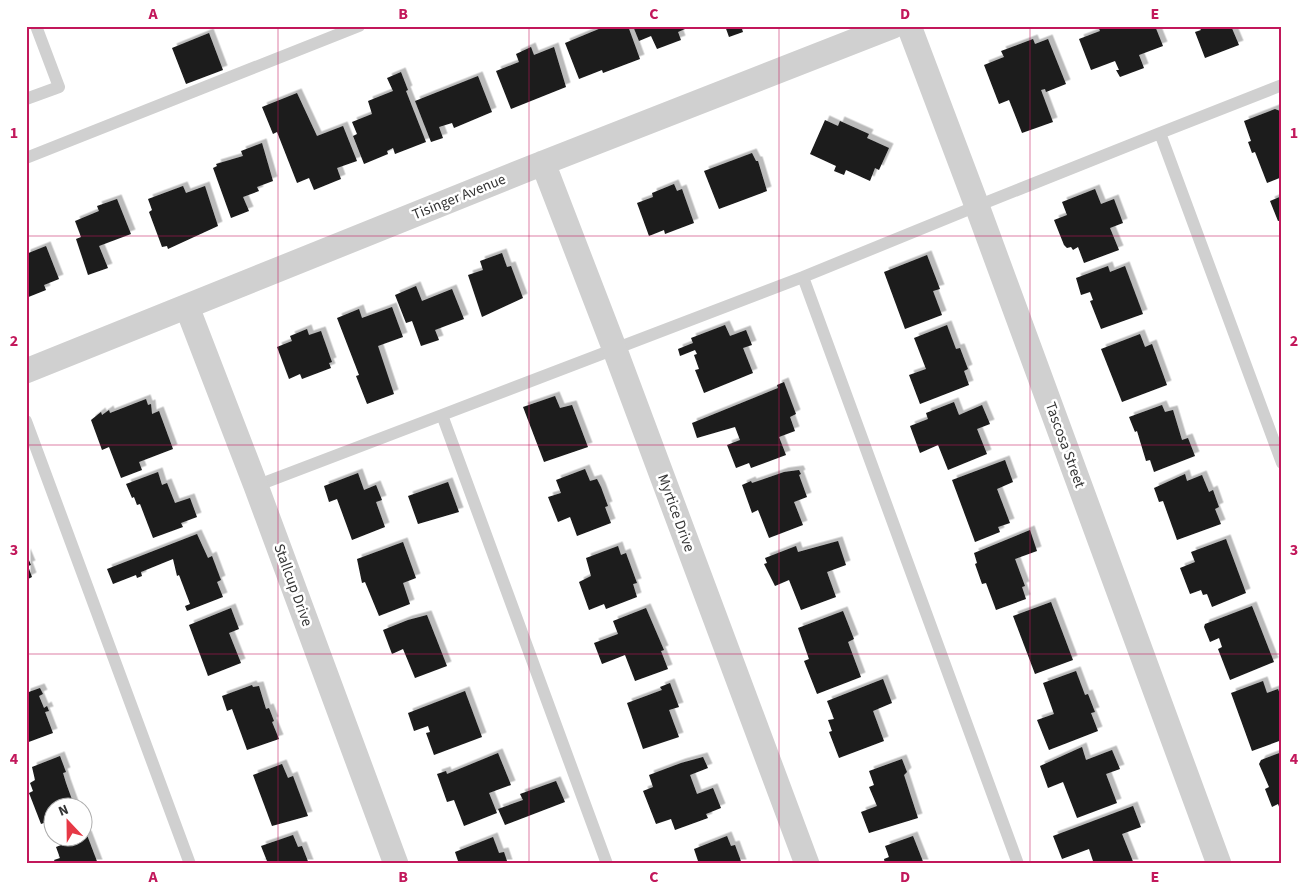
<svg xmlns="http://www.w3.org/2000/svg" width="1308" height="890" viewBox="0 0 1308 890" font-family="'Source Sans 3',sans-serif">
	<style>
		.building { fill: #1a1a1a; filter: url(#shadow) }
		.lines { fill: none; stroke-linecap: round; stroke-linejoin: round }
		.service { stroke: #d0d0d0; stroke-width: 12 }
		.minor { stroke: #d0d0d0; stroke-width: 25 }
		.grid { fill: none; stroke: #c2185b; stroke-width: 1; stroke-opacity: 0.55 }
		.labels { text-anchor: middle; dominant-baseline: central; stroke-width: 5; stroke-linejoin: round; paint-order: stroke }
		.street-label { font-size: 15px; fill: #333; stroke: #fff }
		.neatline { fill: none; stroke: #c2185b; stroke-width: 2 }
		.grid-label { font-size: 16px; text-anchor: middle; font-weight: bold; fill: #c2185b }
	</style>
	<defs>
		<filter id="shadow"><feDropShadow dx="4.5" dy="-4.5" stdDeviation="0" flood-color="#0004"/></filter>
	</defs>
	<rect width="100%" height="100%" fill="#fff"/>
	<path class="building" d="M 606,26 L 628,26 L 640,59 L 603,73 L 602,70 L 579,79 L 565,43 Z
		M 633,26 L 684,26 L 685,29 L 678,32 L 681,40 L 657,49 L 651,36 L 639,41 Z
		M 725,26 L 741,26 L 743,32 L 729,37 Z
		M 1098,26 L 1155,26 L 1163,46 L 1139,55 L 1144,68 L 1120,77 L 1116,70 L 1119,70 L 1115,61 L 1091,70 L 1079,39 L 1100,31 Z
		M 1199,26 L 1231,26 L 1239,45 L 1205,58 L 1195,32 L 1201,30 Z
		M 209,33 L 223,70 L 186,84 L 172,48 Z
		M 1033,39 L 1035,44 L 1048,39 L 1066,84 L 1046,92 L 1045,89 L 1041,90 L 1053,122 L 1022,133 L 1009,100 L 999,104 L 984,65 L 1004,57 L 1001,51 Z
		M 531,47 L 534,55 L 554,47 L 566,87 L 511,109 L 496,71 L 519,62 L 516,54 Z
		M 401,72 L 408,90 L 406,91 L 426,142 L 395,154 L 393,148 L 387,151 L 388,154 L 364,164 L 353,136 L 357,134 L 352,122 L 372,114 L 368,101 L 393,91 L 387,78 Z
		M 478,76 L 492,112 L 454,128 L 452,123 L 439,127 L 443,138 L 431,142 L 415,101 Z
		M 297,93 L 317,136 L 343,126 L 357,161 L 337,168 L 341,179 L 314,190 L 309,178 L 297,183 L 277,132 L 273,134 L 262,107 Z
		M 1275,109 L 1280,111 L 1282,115 L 1282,123 L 1280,123 L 1282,127 L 1282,177 L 1267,183 L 1255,152 L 1252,153 L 1248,142 L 1251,141 L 1244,121 Z
		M 825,120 L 838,126 L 840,121 L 869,134 L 867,138 L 889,148 L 879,170 L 875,168 L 870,181 L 846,170 L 844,175 L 834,171 L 836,166 L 810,154 Z
		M 262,143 L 273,181 L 257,187 L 259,191 L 243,197 L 249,211 L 231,218 L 213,168 L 217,166 L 216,164 L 243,156 L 241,151 Z
		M 752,153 L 756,161 L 758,161 L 767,191 L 719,209 L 704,171 Z
		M 674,184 L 677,191 L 682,189 L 694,223 L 665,234 L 664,230 L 649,236 L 637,203 L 653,197 L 652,193 Z
		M 183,186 L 186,193 L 205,186 L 218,226 L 168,249 L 167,246 L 162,247 L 149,212 L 152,210 L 148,199 Z
		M 1095,189 L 1101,204 L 1114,199 L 1123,223 L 1110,228 L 1119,250 L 1084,263 L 1078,247 L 1073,250 L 1071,247 L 1067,248 L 1064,245 L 1054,220 L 1067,215 L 1062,202 Z
		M 1282,196 L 1282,220 L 1278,221 L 1270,201 Z
		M 117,199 L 131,234 L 99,246 L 108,268 L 88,275 L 76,239 L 81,237 L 75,221 L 99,211 L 97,206 Z
		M 46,246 L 59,279 L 44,285 L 46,290 L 26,298 L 26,254 Z
		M 502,253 L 507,267 L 511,266 L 523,298 L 482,317 L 468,275 L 483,270 L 480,261 Z
		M 927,255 L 940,289 L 933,291 L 942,315 L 905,329 L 884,272 Z
		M 1108,266 L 1110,272 L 1125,266 L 1143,314 L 1101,329 L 1090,301 L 1093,300 L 1090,292 L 1081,295 L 1076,278 Z
		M 416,286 L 422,301 L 452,289 L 464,319 L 435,330 L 439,340 L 421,346 L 412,321 L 406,323 L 395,295 Z
		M 392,307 L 403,337 L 378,346 L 394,394 L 367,404 L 356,376 L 359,375 L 337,318 L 359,309 L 362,318 Z
		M 725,325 L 730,336 L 746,330 L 752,345 L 743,348 L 753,373 L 704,393 L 695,370 L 699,369 L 694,355 L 697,354 L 695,350 L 680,356 L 678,349 L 693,343 L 691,338 Z
		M 947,325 L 956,349 L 960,348 L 968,369 L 964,371 L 969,385 L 920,404 L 909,375 L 926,369 L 914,338 Z
		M 307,329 L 309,335 L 321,331 L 332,362 L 329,363 L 331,368 L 302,379 L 300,374 L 289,379 L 277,347 L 292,341 L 290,336 Z
		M 1140,334 L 1145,347 L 1152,344 L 1167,385 L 1122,402 L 1101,349 Z
		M 784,382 L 796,414 L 790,417 L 795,431 L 779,437 L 786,455 L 751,468 L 749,463 L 736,468 L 727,445 L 740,440 L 735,427 L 697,438 L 692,423 L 778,388 L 777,385 Z
		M 555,396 L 560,408 L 572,405 L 588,447 L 544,462 L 523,407 Z
		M 146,399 L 148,405 L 151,404 L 152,414 L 159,411 L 173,449 L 139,462 L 142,470 L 121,478 L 109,447 L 102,450 L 91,420 L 101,412 L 102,415 L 109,410 L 110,413 Z
		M 954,402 L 959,415 L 982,405 L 990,424 L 977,429 L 987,454 L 948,470 L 938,445 L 920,453 L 910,426 L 928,419 L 926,413 Z
		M 1162,405 L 1165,412 L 1173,410 L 1182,440 L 1188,438 L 1195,456 L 1154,472 L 1150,460 L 1146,461 L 1137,431 L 1135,432 L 1129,417 Z
		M 1005,460 L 1013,482 L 997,489 L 1010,523 L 998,527 L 1000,532 L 975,542 L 952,480 Z
		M 585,469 L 590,481 L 597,479 L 601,487 L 608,506 L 605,507 L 611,523 L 577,536 L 570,517 L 558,522 L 548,497 L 561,493 L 556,480 Z
		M 799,470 L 801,474 L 799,475 L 807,497 L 794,502 L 803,525 L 769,538 L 758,510 L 752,513 L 742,485 L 751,481 L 752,483 L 784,472 Z
		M 158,472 L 162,485 L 167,483 L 175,503 L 190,498 L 197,517 L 181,523 L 183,527 L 153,538 L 140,504 L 137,505 L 134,497 L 132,498 L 126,484 Z
		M 358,473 L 364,490 L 376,485 L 382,500 L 376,502 L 385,527 L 352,540 L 337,499 L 329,502 L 324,486 Z
		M 1185,474 L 1187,481 L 1202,475 L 1209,492 L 1213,490 L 1219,507 L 1215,509 L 1221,524 L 1177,540 L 1163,501 L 1159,502 L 1154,488 Z
		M 448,482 L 459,512 L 418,524 L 408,496 Z
		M 1030,530 L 1037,551 L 1015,559 L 1025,586 L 1022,587 L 1026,599 L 996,610 L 986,583 L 982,584 L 975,564 L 977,563 L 974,553 Z
		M 197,534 L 208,558 L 212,556 L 221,580 L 217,582 L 223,597 L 187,611 L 185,606 L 190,604 L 179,575 L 177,576 L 173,559 L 141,572 L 142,576 L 137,578 L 136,575 L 113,584 L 107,569 Z
		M 1226,539 L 1246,593 L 1212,607 L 1207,594 L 1203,595 L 1201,590 L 1190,594 L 1180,568 L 1195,562 L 1191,552 Z
		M 838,541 L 846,565 L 827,572 L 836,597 L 801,610 L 789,580 L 775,586 L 764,564 L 767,563 L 765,558 L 796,546 L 798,552 Z
		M 403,542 L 416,578 L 403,583 L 410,604 L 379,616 L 365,582 L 362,583 L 357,559 Z
		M 618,546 L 621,555 L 626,553 L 637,583 L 633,584 L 637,597 L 606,609 L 604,604 L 589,610 L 579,582 L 591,576 L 586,558 Z
		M 26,553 L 31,565 L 28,566 L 32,577 L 26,580 Z
		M 1051,602 L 1073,660 L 1035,674 L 1013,616 Z
		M 1252,606 L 1274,662 L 1230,680 L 1218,649 L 1222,647 L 1219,638 L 1210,642 L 1204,627 L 1205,624 Z
		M 231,608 L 239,629 L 229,633 L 241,663 L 208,676 L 189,625 Z
		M 646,608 L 664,650 L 661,651 L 668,669 L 635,681 L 625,655 L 602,664 L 594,643 L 618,634 L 613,621 Z
		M 843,611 L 854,639 L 848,642 L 861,677 L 817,694 L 804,661 L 809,659 L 798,628 Z
		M 427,615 L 447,666 L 415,678 L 403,649 L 392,654 L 383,630 L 408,620 Z
		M 1076,671 L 1085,695 L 1088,694 L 1095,712 L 1091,713 L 1098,731 L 1049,750 L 1037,720 L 1054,714 L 1043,683 Z
		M 883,679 L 892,703 L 873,711 L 884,741 L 839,758 L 829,732 L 832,731 L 828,720 L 834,719 L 827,701 Z
		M 1263,681 L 1267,693 L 1278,689 L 1282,700 L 1282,740 L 1252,751 L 1231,693 Z
		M 670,683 L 679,707 L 669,710 L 679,737 L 643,749 L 627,703 L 662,690 L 660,687 Z
		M 252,685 L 253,687 L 259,686 L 266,709 L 269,708 L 274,721 L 272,722 L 279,739 L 247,750 L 232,709 L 227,711 L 222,696 Z
		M 40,688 L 43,694 L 39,696 L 44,708 L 47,706 L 49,711 L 45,712 L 53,733 L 26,743 L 26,693 Z
		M 465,691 L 482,737 L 434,755 L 426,733 L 430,732 L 428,726 L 414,731 L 408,713 Z
		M 1082,747 L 1086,760 L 1112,750 L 1120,769 L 1106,774 L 1117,803 L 1077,818 L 1063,782 L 1048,788 L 1040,766 Z
		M 1282,752 L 1282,815 L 1278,804 L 1272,807 L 1265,789 L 1269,787 L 1259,764 L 1261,760 Z
		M 498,753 L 511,785 L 489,793 L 497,813 L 464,826 L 454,800 L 447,802 L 437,774 L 446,771 L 447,774 Z
		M 60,756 L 66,772 L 63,773 L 66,783 L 75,808 L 52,808 L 52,820 L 41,824 L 29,793 L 33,791 L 30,783 L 35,780 L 32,767 Z
		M 703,757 L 708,768 L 690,775 L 697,794 L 713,788 L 721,808 L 706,814 L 708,818 L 675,830 L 671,819 L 656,824 L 643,791 L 653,787 L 649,775 L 681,763 Z
		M 902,759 L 907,772 L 904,775 L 918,818 L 869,833 L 861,812 L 877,806 L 869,787 L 874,785 L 869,771 Z
		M 282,764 L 288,778 L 293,776 L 308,816 L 272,826 L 253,775 Z
		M 556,781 L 565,802 L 505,825 L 498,809 L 523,800 L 520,794 Z
		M 1133,806 L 1141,827 L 1122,834 L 1134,864 L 1094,864 L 1089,849 L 1062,859 L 1053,836 Z
		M 87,835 L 98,864 L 56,864 L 54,860 L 60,858 L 56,847 L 79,838 L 82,838 L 82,836 Z
		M 293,835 L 298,847 L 302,846 L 309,864 L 259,864 L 267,861 L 261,846 Z
		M 727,836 L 731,846 L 735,845 L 742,864 L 699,864 L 694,849 Z
		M 913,836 L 924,864 L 885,864 L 884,859 L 889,857 L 885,846 Z
		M 493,837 L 499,853 L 504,852 L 508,864 L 459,864 L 455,852 Z"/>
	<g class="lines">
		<path class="service" d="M 1282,85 L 1160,133 L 1282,463
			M 26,99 L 59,87 L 36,26
			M 26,158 L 359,26
			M 26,421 L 190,864
			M 256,486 L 442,415
			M 607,864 L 442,415 L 803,277
			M 1018,864 L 803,277 L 977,206 L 1160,133"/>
		<path class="minor" d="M 909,26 L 977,206 L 1219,864
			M 543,163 L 615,350 L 807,864
			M 187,307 L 256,486 L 396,864
			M 26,371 L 543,163 L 893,26"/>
	</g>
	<path class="grid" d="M 278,26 L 278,864M 529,26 L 529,864M 779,26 L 779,864M 1030,26 L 1030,864M 26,236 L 1282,236M 26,445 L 1282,445M 26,654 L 1282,654"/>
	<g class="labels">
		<g class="street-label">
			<text transform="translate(459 197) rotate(-22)">Tisinger Avenue</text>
			<text transform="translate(1065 445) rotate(70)">Tascosa Street</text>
			<text transform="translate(676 513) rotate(70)">Myrtice Drive</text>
			<text transform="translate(293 585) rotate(70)">Stallcup Drive</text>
		</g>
	</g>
	<rect width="1308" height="890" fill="none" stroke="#ffffff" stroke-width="55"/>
	<g transform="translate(68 822) rotate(338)"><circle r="24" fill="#ffffff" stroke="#adadad"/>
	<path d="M0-4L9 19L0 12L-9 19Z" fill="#e63946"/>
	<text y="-8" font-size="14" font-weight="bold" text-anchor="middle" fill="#333333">N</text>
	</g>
	<rect x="28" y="28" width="1252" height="834" class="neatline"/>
	<g class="grid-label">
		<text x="153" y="19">A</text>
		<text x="403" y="19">B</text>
		<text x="654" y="19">C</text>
		<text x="905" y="19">D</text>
		<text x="1155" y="19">E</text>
		<text x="14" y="138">1</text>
		<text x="1294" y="138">1</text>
		<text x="14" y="346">2</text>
		<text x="1294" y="346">2</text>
		<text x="14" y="555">3</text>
		<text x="1294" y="555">3</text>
		<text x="14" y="764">4</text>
		<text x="1294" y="764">4</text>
		<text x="153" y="882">A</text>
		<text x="403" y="882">B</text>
		<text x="654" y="882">C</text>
		<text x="905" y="882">D</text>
		<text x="1155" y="882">E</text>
	</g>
</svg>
